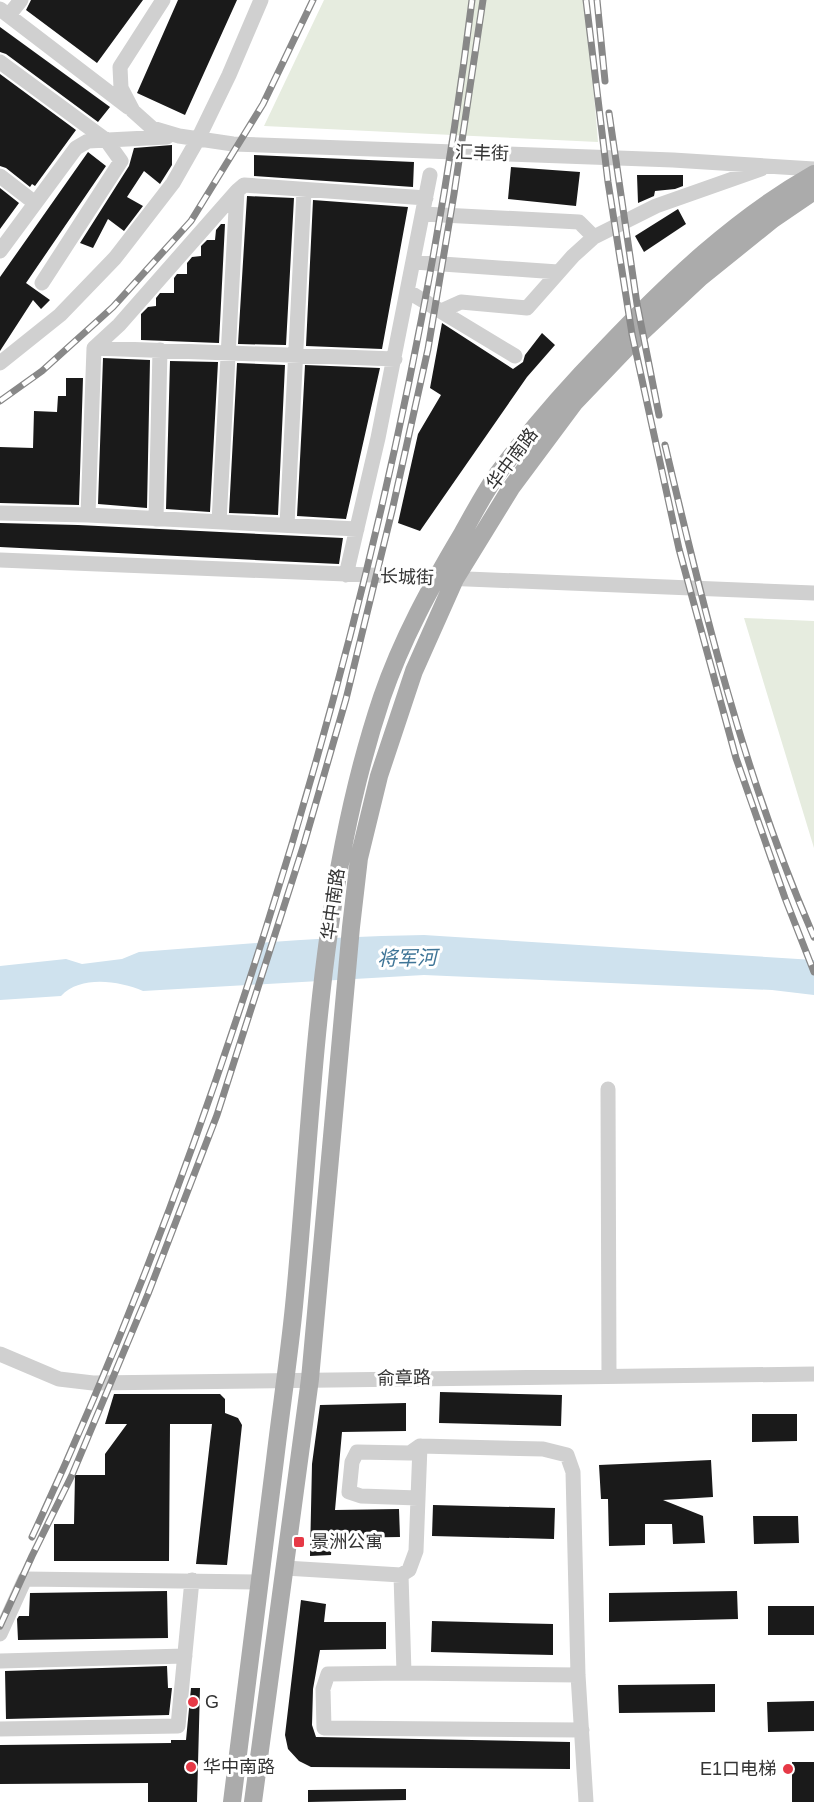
<svg xmlns="http://www.w3.org/2000/svg" width="814" height="1802" viewBox="0 0 814 1802" font-family="Helvetica,'Noto Sans SC',sans-serif">
	<style>
		.green { fill: #e6ecdf }
		.water { fill: #cfe2ee }
		.building { fill: #1a1a1a }
		.lines { fill: none; stroke-linecap: round; stroke-linejoin: round }
		.minor { stroke: #d0d0d0; stroke-width: 15 }
		.major { stroke: #ababab; stroke-width: 18 }
		.rail-casing { stroke: #888; stroke-width: 7 }
		.rail { stroke: #fff; stroke-width: 4.5; stroke-dasharray: 14; stroke-linecap: butt }
		.poi-dot { fill: #e63946; stroke: #fff; stroke-width: 2 }
		.labels { text-anchor: middle; dominant-baseline: central; stroke-width: 6; stroke-linejoin: round; paint-order: stroke }
		.street-label { font-size: 18px; fill: #333; stroke: #fff }
		.poi-label { font-size: 18px; fill: #333; stroke: #fff; text-anchor: start }
		.water-label { font-size: 20px; font-style: italic; fill: #3f7597; stroke: #fff }
	</style>
	<rect width="100%" height="100%" fill="#fff"/>
	<path class="green" d="M 324,0 L 586,0 L 598,142 L 264,126 Z
		M 744,618 L 814,621 L 814,848 Z"/>
	<path class="water" d="M 424,935 L 814,960 L 814,995 L 772,990 L 424,975 L 143,991 C 119,981 81,975 61,996 L 0,1000 L 0,966 L 66,959 L 82,964 L 122,959 L 139,952 C 234,945 329,936 424,935 Z"/>
	<path class="building" d="M 31,0 L 143,0 L 97,63 L 26,10 Z
		M 178,0 L 237,0 L 185,115 L 137,93 Z
		M 0,27 L 110,107 L 98,122 L 6,54 L 0,52 Z
		M 0,74 L 76,130 L 35,186 L 32,184 L 30,187 L 6,168 L 0,166 Z
		M 172,145 L 172,165 L 160,184 L 144,171 L 127,197 L 143,206 L 124,231 L 108,219 L 93,248 L 80,243 L 129,166 L 134,148 Z
		M 88,152 L 106,166 L 26,283 L 50,300 L 41,309 L 33,300 L 0,351 L 0,277 Z
		M 254,155 L 414,162 L 413,187 L 254,176 Z
		M 511,167 L 580,172 L 576,206 L 508,199 Z
		M 637,175 L 683,175 L 683,186 L 675,189 L 655,191 L 654,196 L 638,203 Z
		M 0,188 L 19,203 L 0,229 Z
		M 247,196 L 294,198 L 286,345 L 238,344 Z
		M 313,200 L 408,207 L 382,349 L 306,346 Z
		M 678,209 L 686,224 L 644,252 L 635,236 Z
		M 221,224 L 225,224 L 219,343 L 141,340 L 141,314 L 148,307 L 156,306 L 156,298 L 160,293 L 174,293 L 174,278 L 177,274 L 187,274 L 187,263 L 192,257 L 201,256 L 201,246 L 207,240 L 215,240 L 216,230 Z
		M 442,323 L 513,369 L 523,362 L 525,355 L 542,333 L 555,345 L 527,377 L 420,531 L 398,523 L 418,434 L 441,395 L 430,388 Z
		M 103,358 L 150,360 L 147,508 L 98,504 Z
		M 170,361 L 218,362 L 210,512 L 166,509 Z
		M 237,363 L 285,365 L 278,515 L 229,513 Z
		M 305,365 L 380,368 L 346,519 L 297,516 Z
		M 66,378 L 83,378 L 79,505 L 0,503 L 0,447 L 33,448 L 34,411 L 57,412 L 58,396 L 66,396 Z
		M 0,523 L 78,525 L 343,538 L 339,564 L 274,561 L 0,547 Z
		M 440,1392 L 562,1395 L 561,1426 L 439,1423 Z
		M 114,1394 L 220,1394 L 225,1399 L 225,1413 L 238,1418 L 242,1425 L 227,1565 L 196,1564 L 212,1424 L 170,1424 L 169,1561 L 54,1561 L 54,1524 L 74,1524 L 75,1475 L 105,1475 L 105,1454 L 127,1424 L 105,1424 Z
		M 406,1403 L 406,1431 L 342,1432 L 335,1510 L 399,1509 L 400,1537 L 332,1538 L 331,1555 L 310,1556 L 312,1464 L 320,1405 Z
		M 752,1414 L 797,1414 L 797,1441 L 752,1442 Z
		M 711,1460 L 713,1497 L 663,1500 L 703,1516 L 705,1543 L 673,1544 L 672,1524 L 645,1524 L 645,1545 L 609,1546 L 608,1499 L 601,1499 L 599,1465 Z
		M 433,1505 L 555,1508 L 554,1539 L 432,1536 Z
		M 753,1516 L 798,1516 L 799,1543 L 754,1544 Z
		M 167,1591 L 168,1638 L 18,1640 L 17,1619 L 19,1616 L 29,1616 L 30,1593 Z
		M 737,1591 L 738,1619 L 609,1622 L 609,1593 Z
		M 301,1600 L 326,1604 L 324,1622 L 386,1622 L 386,1649 L 320,1650 L 313,1689 L 312,1725 L 316,1737 L 570,1742 L 570,1769 L 311,1767 L 299,1761 L 288,1749 L 285,1735 Z
		M 768,1606 L 814,1606 L 814,1635 L 768,1635 Z
		M 432,1621 L 553,1624 L 553,1655 L 431,1652 Z
		M 167,1666 L 168,1688 L 172,1688 L 169,1715 L 6,1719 L 5,1671 Z
		M 715,1684 L 715,1712 L 619,1713 L 618,1685 Z
		M 191,1688 L 200,1688 L 197,1802 L 148,1802 L 148,1783 L 0,1784 L 0,1745 L 171,1743 L 171,1740 L 186,1740 Z
		M 814,1701 L 814,1731 L 768,1732 L 767,1702 Z
		M 792,1762 L 814,1762 L 814,1802 L 792,1802 Z
		M 406,1789 L 406,1800 L 308,1802 L 308,1790 Z"/>
	<g class="lines">
		<path class="minor" d="M 163,0 L 120,67 L 121,88 L 133,111 L 152,128 L 179,136 L 233,144 L 673,160 L 814,169
			M 0,9 L 128,107
			M 9,15 L 21,0
			M 0,62 L 106,140 L 121,161 L 42,283
			M 0,176 L 35,203
			M 423,214 L 579,222 L 594,237
			M 0,251 L 76,148 L 88,141 L 167,137
			M 414,262 L 558,272
			M 409,292 L 515,356
			M 441,311 L 461,302 L 527,308 L 573,256 L 594,237 L 656,206 L 761,169
			M 94,348 L 119,325 L 237,191
			M 0,363 L 60,315 L 115,258 L 173,183 L 198,139 L 229,75 L 261,0
			M 0,513 L 88,515 L 357,529
			M 88,515 L 94,348 L 395,359
			M 156,519 L 160,350
			M 219,522 L 237,191 L 244,185 L 426,198
			M 287,525 L 304,191
			M 0,560 L 814,593
			M 346,575 L 378,438 L 430,175
			M 608,1089 L 609,1376
			M 0,1354 L 59,1379 L 93,1383 L 814,1374
			M 418,1498 L 361,1496 L 349,1492 L 352,1462 L 357,1452 L 410,1453 L 420,1446
			M 285,1568 L 401,1575
			M 0,1634 L 25,1579 L 260,1582
			M 0,1661 L 185,1656
			M 404,1673 L 328,1674 L 323,1689 L 324,1728 L 582,1730
			M 578,1675 L 404,1673 L 401,1575 L 409,1570 L 416,1551 L 420,1446 L 543,1449 L 567,1455 L 573,1472 L 578,1675 L 586,1802
			M 0,1729 L 178,1726 L 192,1580"/>
		<path class="major" d="M 232,1802 C 247,1688 261,1574 275,1460 C 281,1409 289,1357 294,1306 C 314,1102 316,893 382,697 C 402,639 431,586 462,534 C 474,513 485,491 499,472 C 532,428 568,387 606,348 C 669,282 735,219 814,174
			M 253,1802 L 310,1379 L 351,927 L 359,858 L 379,776 L 414,671 L 455,579 L 511,488 L 575,402 L 642,332 L 701,277 L 773,219 L 814,191"/>
		<g class="rail-casing">
			<path id="rail" d="M 586,0 L 608,182 L 632,334 L 679,549 L 736,758 L 785,898 L 814,972
				M 597,0 L 605,81
				M 609,113 L 637,304 L 659,415
				M 0,401 L 42,371 L 113,307 L 191,221 L 263,104 L 313,0
				M 665,445 C 704,611 745,780 814,937
				M 32,1537 C 124,1340 201,1135 266,928 C 362,625 433,315 472,0
				M 0,1626 L 32,1556 L 72,1475 L 148,1294 L 217,1115 L 304,844 L 346,699 L 392,511 L 428,349 L 454,194 L 483,0"/>
		</g>
		<use href="#rail" class="rail"/>
	</g>
	<g class="poi-dot">
		<rect x="293" y="1536" width="12" height="12" rx="3"/>
		<circle cx="193" cy="1702" r="6"/>
		<circle cx="191" cy="1767" r="6"/>
		<circle cx="788" cy="1769" r="6"/>
	</g>
	<g class="labels">
		<g class="street-label">
			<text transform="translate(482 153) rotate(2)">汇丰街</text>
			<text transform="translate(512 459) rotate(-53)">华中南路</text>
			<text transform="translate(407 577) rotate(2)">长城街</text>
			<text transform="translate(333 904) rotate(-82)">华中南路</text>
			<text transform="translate(404 1378) rotate(-1)">俞章路</text>
		</g>
		<g class="poi-label">
			<text x="311" y="1542">景洲公寓</text>
			<text x="205" y="1702">G</text>
			<text x="203" y="1767">华中南路</text>
			<text x="776" y="1769" text-anchor="end">E1口电梯</text>
		</g>
		<g class="water-label">
			<text transform="translate(407 958) rotate(-1)">将军河</text>
		</g>
	</g>
</svg>
